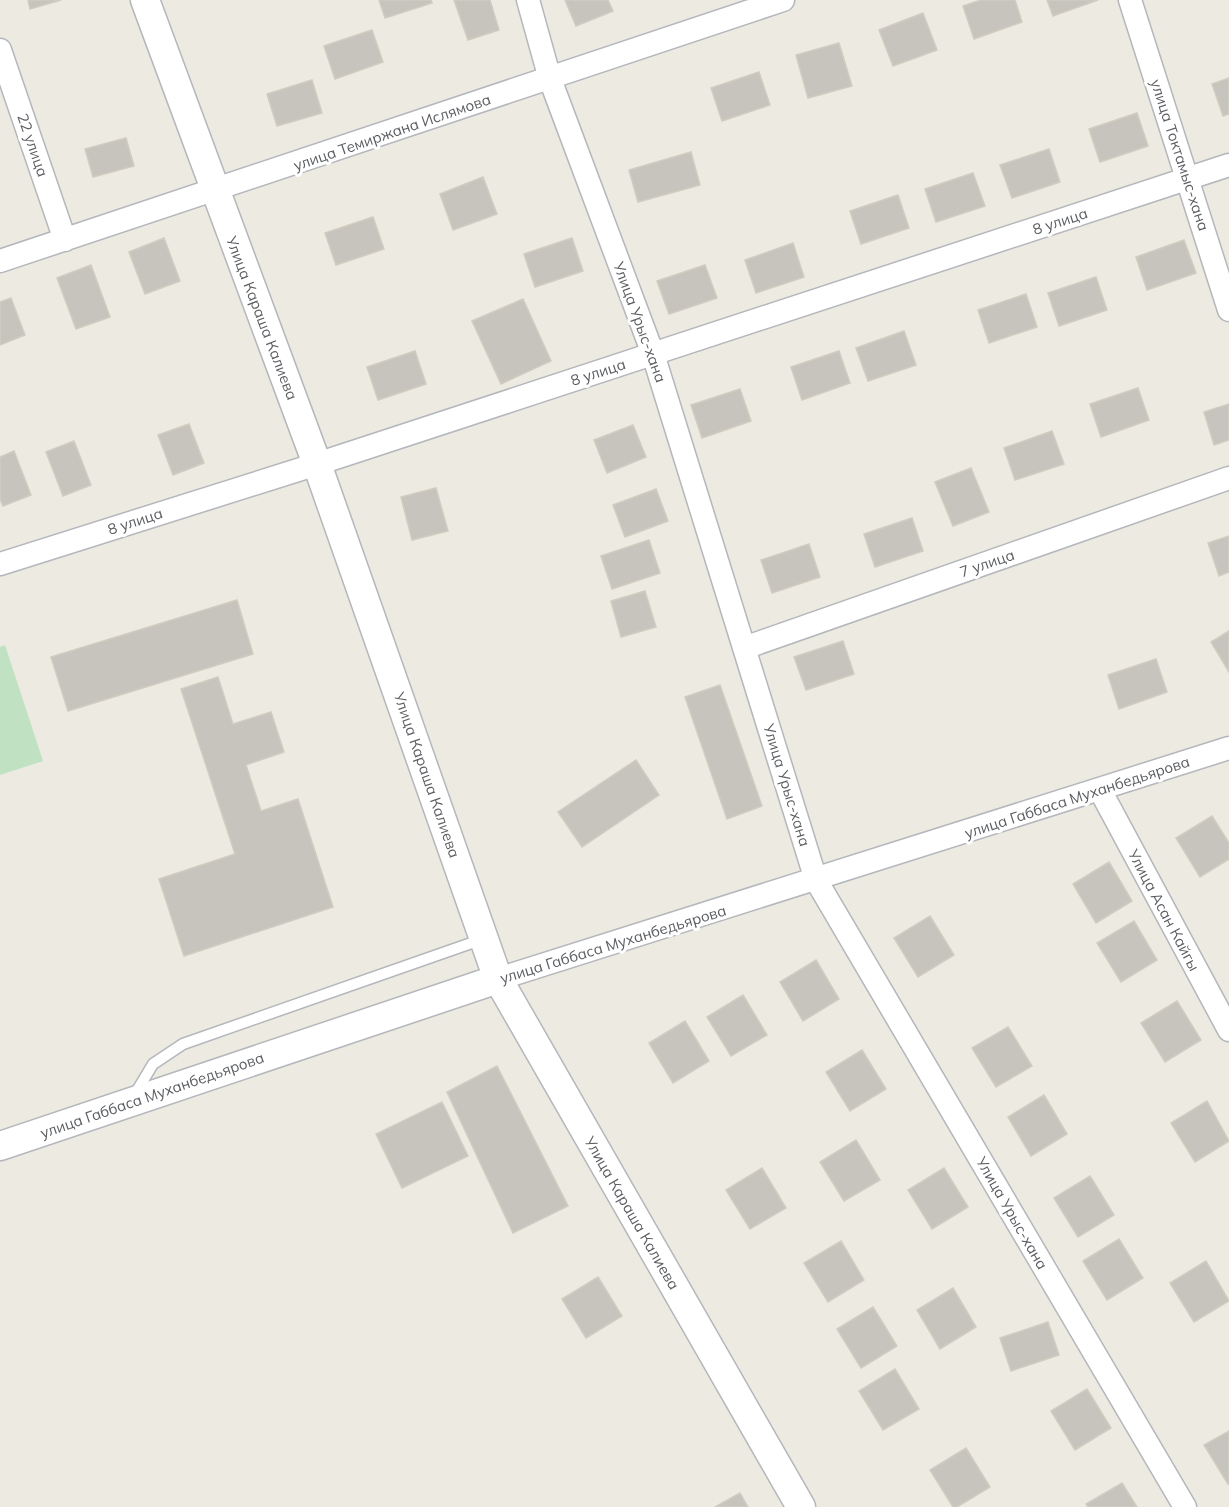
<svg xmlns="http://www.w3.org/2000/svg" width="1229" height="1507" viewBox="0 0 1229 1507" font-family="Mulish,sans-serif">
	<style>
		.green { fill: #c0e2c2 }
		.building { fill: #c7c4be; stroke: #d0ccc0; stroke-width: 1.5 }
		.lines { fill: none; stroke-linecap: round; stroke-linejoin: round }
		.service-casing { stroke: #b4b7bb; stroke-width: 13 }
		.minor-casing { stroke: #b4b7bb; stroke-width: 25 }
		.tertiary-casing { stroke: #b4b7bb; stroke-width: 31 }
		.service { stroke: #fff; stroke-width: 10 }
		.minor { stroke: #fff; stroke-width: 22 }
		.tertiary { stroke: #fff; stroke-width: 28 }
		.labels { text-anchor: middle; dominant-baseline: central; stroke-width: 6; stroke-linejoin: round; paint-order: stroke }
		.street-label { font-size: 15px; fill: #5a5d61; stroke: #fff }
	</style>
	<rect width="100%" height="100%" fill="#eceae1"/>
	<path class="green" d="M 5,645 L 43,761 L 0,775 L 0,647 Z"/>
	<path class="building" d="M 28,0 L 61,0 L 30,9 Z
		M 379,0 L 431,0 L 432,3 L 385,18 Z
		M 454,0 L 490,0 L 499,30 L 468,40 Z
		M 565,0 L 608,0 L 613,11 L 576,26 Z
		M 981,0 L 1015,0 L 1022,22 L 974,39 L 963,6 Z
		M 1047,0 L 1098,0 L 1053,16 Z
		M 923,13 L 937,50 L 893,66 L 879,30 Z
		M 372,30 L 383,62 L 335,79 L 324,46 Z
		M 839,43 L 852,86 L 808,98 L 796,55 Z
		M 759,72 L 770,105 L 722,121 L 711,88 Z
		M 1229,78 L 1229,114 L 1223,116 L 1212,84 Z
		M 312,80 L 322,113 L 277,126 L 267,94 Z
		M 1137,113 L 1148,146 L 1100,162 L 1089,129 Z
		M 126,138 L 134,166 L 93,177 L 85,149 Z
		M 1049,149 L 1060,182 L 1012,198 L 1000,165 Z
		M 691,152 L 700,185 L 638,202 L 629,170 Z
		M 973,173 L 985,206 L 936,222 L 925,189 Z
		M 483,177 L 497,214 L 453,230 L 440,194 Z
		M 898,195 L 909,228 L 861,244 L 850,211 Z
		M 373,217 L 384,249 L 336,265 L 325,233 Z
		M 164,238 L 180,281 L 145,294 L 129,252 Z
		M 572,238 L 583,271 L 535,287 L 524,254 Z
		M 1184,240 L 1196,273 L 1147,290 L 1136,257 Z
		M 793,243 L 804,277 L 756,293 L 745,260 Z
		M 91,265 L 110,317 L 76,329 L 57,278 Z
		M 705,265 L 717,298 L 669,314 L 657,281 Z
		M 1096,277 L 1107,310 L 1059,326 L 1048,293 Z
		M 1026,294 L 1037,327 L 989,343 L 978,310 Z
		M 11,298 L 25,335 L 0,345 L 0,302 Z
		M 523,299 L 551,361 L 501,384 L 472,321 Z
		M 904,331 L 916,365 L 868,381 L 856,348 Z
		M 415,351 L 426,384 L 378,400 L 367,367 Z
		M 839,351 L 850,383 L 802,400 L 791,367 Z
		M 1138,388 L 1149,420 L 1101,437 L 1090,404 Z
		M 740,389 L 751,421 L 702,438 L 691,405 Z
		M 1229,404 L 1229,440 L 1214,445 L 1204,412 Z
		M 189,424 L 204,463 L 173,475 L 158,435 Z
		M 633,425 L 646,457 L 607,473 L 594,440 Z
		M 1052,431 L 1064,464 L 1015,480 L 1004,448 Z
		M 74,441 L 91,485 L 63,496 L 46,452 Z
		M 14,451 L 31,495 L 3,506 L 0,499 L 0,457 Z
		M 971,468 L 989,512 L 953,526 L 935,482 Z
		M 436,488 L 448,531 L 412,540 L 401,497 Z
		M 656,489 L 668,521 L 625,537 L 613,505 Z
		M 912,518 L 923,551 L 875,567 L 864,534 Z
		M 1229,536 L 1229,572 L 1219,576 L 1208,543 Z
		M 649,540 L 660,573 L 612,589 L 601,556 Z
		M 809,544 L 820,577 L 772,593 L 761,560 Z
		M 645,591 L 656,627 L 621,637 L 611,601 Z
		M 237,600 L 253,654 L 68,711 L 51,657 Z
		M 1229,631 L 1229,672 L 1211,642 Z
		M 843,641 L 854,674 L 806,690 L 794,657 Z
		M 1156,659 L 1167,692 L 1119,709 L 1108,675 Z
		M 218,677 L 233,724 L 271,712 L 284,752 L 246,765 L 261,811 L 298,799 L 333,907 L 184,956 L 159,879 L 235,854 L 181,689 Z
		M 720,685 L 762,806 L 727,819 L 685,697 Z
		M 636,760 L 659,795 L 582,847 L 558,812 Z
		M 1212,816 L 1229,843 L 1229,859 L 1200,877 L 1176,838 Z
		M 1109,862 L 1132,901 L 1096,923 L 1073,884 Z
		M 930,916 L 954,955 L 918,977 L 894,938 Z
		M 1134,921 L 1157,960 L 1121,982 L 1097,943 Z
		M 816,960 L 839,999 L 803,1021 L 780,982 Z
		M 743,995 L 767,1035 L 731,1056 L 707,1017 Z
		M 1177,1001 L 1201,1040 L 1165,1062 L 1141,1023 Z
		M 685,1021 L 709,1061 L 673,1083 L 649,1043 Z
		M 1008,1027 L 1032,1066 L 996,1087 L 972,1048 Z
		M 862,1050 L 886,1089 L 850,1111 L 826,1072 Z
		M 497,1066 L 568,1206 L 513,1233 L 447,1092 Z
		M 1044,1095 L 1067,1134 L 1031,1156 L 1008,1117 Z
		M 1207,1101 L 1229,1141 L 1195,1162 L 1171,1123 Z
		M 442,1102 L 468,1156 L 402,1188 L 376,1134 Z
		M 856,1140 L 880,1180 L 844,1201 L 820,1162 Z
		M 762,1168 L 786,1208 L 750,1229 L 726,1190 Z
		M 944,1168 L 968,1207 L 932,1229 L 908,1190 Z
		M 1090,1176 L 1114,1215 L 1078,1237 L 1054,1198 Z
		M 1119,1239 L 1143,1278 L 1107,1300 L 1083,1261 Z
		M 841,1241 L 864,1280 L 828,1302 L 804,1263 Z
		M 1206,1261 L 1229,1301 L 1194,1322 L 1170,1283 Z
		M 598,1277 L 622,1316 L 586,1338 L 562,1299 Z
		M 953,1288 L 976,1327 L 940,1349 L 917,1310 Z
		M 873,1307 L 897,1346 L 861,1368 L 837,1329 Z
		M 1048,1322 L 1059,1355 L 1011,1371 L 1000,1338 Z
		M 895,1369 L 919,1409 L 883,1430 L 859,1391 Z
		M 1087,1389 L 1111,1428 L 1075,1450 L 1051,1411 Z
		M 1229,1431 L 1229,1484 L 1228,1484 L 1204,1445 Z
		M 966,1448 L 990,1487 L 957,1507 L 953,1507 L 930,1470 Z
		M 1122,1483 L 1137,1507 L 1088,1507 L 1086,1504 Z
		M 740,1493 L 748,1507 L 715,1507 Z"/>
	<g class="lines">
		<g class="service-casing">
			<path id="service" d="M 135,1094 L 153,1064 L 183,1044 L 483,939"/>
		</g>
		<g class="minor-casing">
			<path id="minor" d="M 528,0 L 550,79 L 653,354 L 816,880 L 1185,1507
				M 1130,0 L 1229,310
				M 0,50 L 65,240
				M 0,261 L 783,0
				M 0,564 L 317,464 L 1229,165
				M 744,648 L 1229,478
				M 1100,790 L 1229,1030
				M 498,979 L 1229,748"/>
		</g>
		<g class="tertiary-casing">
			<path id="tertiary" d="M 145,0 L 317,464 L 498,979 L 801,1507
				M 0,1146 L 498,979"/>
		</g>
		<use href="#service" class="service"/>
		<use href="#minor" class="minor"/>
		<use href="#tertiary" class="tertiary"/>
	</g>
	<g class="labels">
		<g class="street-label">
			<text transform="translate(392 132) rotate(-19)">улица Темиржана Ислямова</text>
			<text transform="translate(33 145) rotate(71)">22 улица</text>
			<text transform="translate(1180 155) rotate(72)">улица Токтамыс-хана</text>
			<text transform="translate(1060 221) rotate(-18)">8 улица</text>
			<text transform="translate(262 318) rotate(69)">Улица Караша Калиева</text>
			<text transform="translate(640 322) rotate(70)">Улица Урыс-хана</text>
			<text transform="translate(598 372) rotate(-18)">8 улица</text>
			<text transform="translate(135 521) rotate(-18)">8 улица</text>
			<text transform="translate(987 563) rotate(-19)">7 улица</text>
			<text transform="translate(427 775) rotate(71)">Улица Караша Калиева</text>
			<text transform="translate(787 785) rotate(73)">Улица Урыс-хана</text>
			<text transform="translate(1077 797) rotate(-18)">улица Габбаса Муханбедьярова</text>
			<text transform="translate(1164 910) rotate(62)">Улица Асан Кайгы</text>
			<text transform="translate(613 944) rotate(-17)">улица Габбаса Муханбедьярова</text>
			<text transform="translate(152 1095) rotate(-19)">улица Габбаса Муханбедьярова</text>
			<text transform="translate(632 1213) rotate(60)">Улица Караша Калиева</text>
			<text transform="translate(1012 1213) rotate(60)">Улица Урыс-хана</text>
		</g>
	</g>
</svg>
